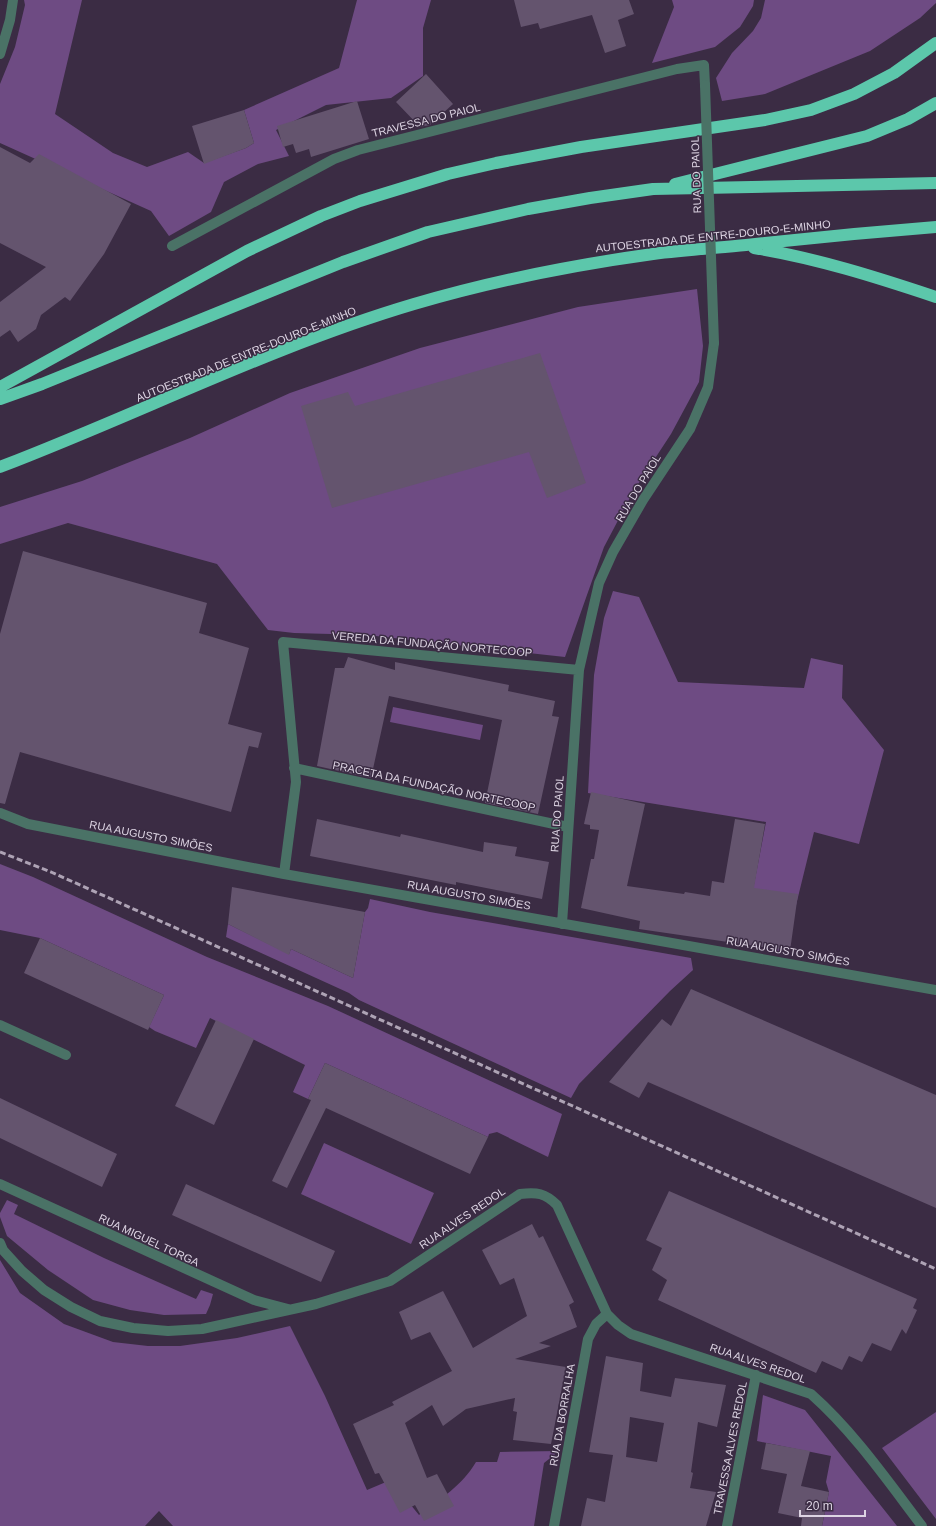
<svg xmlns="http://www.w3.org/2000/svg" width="936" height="1526" viewBox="0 0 936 1526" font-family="Helvetica,sans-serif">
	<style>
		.green { fill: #6e4b83 }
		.building { fill: #64546e; fill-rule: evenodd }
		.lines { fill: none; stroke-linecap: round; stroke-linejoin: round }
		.minor { stroke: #4a7266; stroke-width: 10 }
		.highway { stroke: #5cc7ab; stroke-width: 12 }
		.rail { stroke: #aea3b5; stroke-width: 3; stroke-dasharray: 6 3; stroke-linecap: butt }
		.minor-bridge { stroke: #4a7266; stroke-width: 10 }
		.labels { text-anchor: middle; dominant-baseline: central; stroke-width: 3; stroke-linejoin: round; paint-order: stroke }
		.street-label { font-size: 11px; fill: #ddd4e3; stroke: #3b2c44 }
	</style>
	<rect width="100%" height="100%" fill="#3b2c44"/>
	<path class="green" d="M 24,0 L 82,0 L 55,114 L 113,153 L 147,167 L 188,152 L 204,163 L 246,148 L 254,143 L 244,110 L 339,68 L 357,0 L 431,0 L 423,28 L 423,76 L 391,98 L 326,105 L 276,130 L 289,156 L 258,164 L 224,182 L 211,212 L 169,236 L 151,211 L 0,143 L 0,84 L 15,47 L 25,5 Z
		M 672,0 L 754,0 L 753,6 L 740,27 L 715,47 L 652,63 L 674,7 Z
		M 765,0 L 936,0 L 936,3 L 920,18 L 870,51 L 765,94 L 722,101 L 716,78 L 732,53 L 753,31 L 761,18 Z
		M 697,289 L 703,346 L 699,382 L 671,434 L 633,492 L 604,547 L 565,657 L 367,635 L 294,633 L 268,630 L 217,564 L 68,523 L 0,544 L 0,507 L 82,481 L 190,438 L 290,393 L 420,348 L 578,307 Z
		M 613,591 L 639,597 L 678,682 L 804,688 L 811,658 L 843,665 L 842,698 L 884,750 L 859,844 L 814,832 L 784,954 L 766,950 L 771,929 L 753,890 L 766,822 L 588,793 L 594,675 L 604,618 Z
		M 393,707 L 483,725 L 480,740 L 390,722 Z
		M 0,864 L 33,877 L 207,957 L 328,1006 L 562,1114 L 548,1157 L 497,1132 L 489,1134 L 488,1137 L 325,1063 L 308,1099 L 293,1092 L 305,1065 L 210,1018 L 196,1048 L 155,1031 L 149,1027 L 164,995 L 40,938 L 0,930 Z
		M 370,899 L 430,912 L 691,958 L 693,970 L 670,991 L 579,1084 L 571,1098 L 359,1000 L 349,993 L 226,937 L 228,924 L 289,954 L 291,949 L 353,978 L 365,912 L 368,908 Z
		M 324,1143 L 434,1193 L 411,1244 L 301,1194 Z
		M 7,1200 L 18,1205 L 14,1214 L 104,1258 L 196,1299 L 201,1290 L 213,1294 L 210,1305 L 206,1314 L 164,1315 L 130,1310 L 93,1300 L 48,1270 L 7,1236 L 0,1217 L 0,1213 Z
		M 0,1260 L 20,1293 L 64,1324 L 113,1342 L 148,1346 L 180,1346 L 237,1338 L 290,1326 L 325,1396 L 367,1490 L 412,1471 L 410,1504 L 419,1515 C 441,1498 462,1486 476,1462 L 497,1462 L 500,1452 L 559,1451 L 544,1463 L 534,1526 L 173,1526 L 159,1511 L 145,1526 L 0,1526 Z
		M 763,1395 L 805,1410 L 897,1526 L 822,1526 L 829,1492 L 826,1482 L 831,1456 L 757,1441 Z
		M 936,1412 L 936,1519 L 882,1448 Z"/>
	<path class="building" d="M 514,0 L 629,0 L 634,14 L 618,20 L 626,46 L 605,53 L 592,15 L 540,29 L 538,23 L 521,27 Z
		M 426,74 L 453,104 L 430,125 L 420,127 L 396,102 Z
		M 357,101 L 369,139 L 311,157 L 309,149 L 296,153 L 293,144 L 283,147 L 277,126 Z
		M 244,110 L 254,143 L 246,148 L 204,164 L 192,126 Z
		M 0,147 L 30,163 L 39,154 L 131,204 L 104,254 L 70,301 L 65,297 L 41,315 L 36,329 L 18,342 L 10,330 L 0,337 L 0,302 L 46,267 L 0,243 Z
		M 540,353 L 586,483 L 547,498 L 529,452 L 332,508 L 301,406 L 348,392 L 355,406 Z
		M 23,551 L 207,603 L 199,633 L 249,648 L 228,724 L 262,733 L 258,748 L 249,746 L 231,812 L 20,752 L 5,804 L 0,803 L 0,634 Z
		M 348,657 L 395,670 L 395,662 L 509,685 L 508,691 L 555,701 L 552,716 L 559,717 L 538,814 L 485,803 L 502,720 L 389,696 L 371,778 L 317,766 L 335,668 L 344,668 Z
		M 591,792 L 645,804 L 627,886 L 684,894 L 685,892 L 710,896 L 712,881 L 724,883 L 735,819 L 765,824 L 754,888 L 798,894 L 790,951 L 639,929 L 640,921 L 581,908 L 591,859 L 594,859 L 599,830 L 590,829 L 590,825 L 584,824 Z
		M 317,819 L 400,837 L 401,834 L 483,852 L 484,842 L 517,847 L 515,856 L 549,862 L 542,899 L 456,882 L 456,885 L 310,856 Z
		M 232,887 L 365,912 L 353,978 L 291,949 L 289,955 L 228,924 Z
		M 40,938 L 164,995 L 148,1030 L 24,973 Z
		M 691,989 L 936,1095 L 936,1208 L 648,1082 L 639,1098 L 609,1082 L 662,1019 L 671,1026 Z
		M 216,1020 L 254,1039 L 214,1125 L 175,1106 Z
		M 325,1063 L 488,1137 L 470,1174 L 326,1108 L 287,1188 L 272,1181 L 311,1100 L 308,1099 Z
		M 0,1098 L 117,1154 L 102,1187 L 0,1138 Z
		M 186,1184 L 335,1251 L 321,1282 L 172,1215 Z
		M 669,1191 L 917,1299 L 913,1308 L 917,1310 L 906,1334 L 902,1329 L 891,1351 L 872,1343 L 862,1362 L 849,1356 L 842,1370 L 822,1361 L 816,1373 L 658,1300 L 667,1280 L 652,1270 L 662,1248 L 646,1240 Z
		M 532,1224 L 539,1238 L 543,1236 L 574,1302 L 569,1305 L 577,1327 L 539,1343 L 551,1346 L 515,1359 L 566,1367 L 551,1444 L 513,1440 L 517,1412 L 513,1411 L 515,1398 L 466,1409 L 443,1426 L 432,1405 L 405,1423 L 427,1478 L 437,1474 L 454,1506 L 424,1521 L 415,1505 L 400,1513 L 379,1473 L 375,1474 L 353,1424 L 394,1405 L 392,1402 L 452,1371 L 430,1332 L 411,1340 L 399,1312 L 443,1291 L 473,1348 L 527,1316 L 514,1278 L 500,1285 L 482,1250 Z
		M 606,1356 L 643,1363 L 640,1391 L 671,1397 L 675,1378 L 726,1385 L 717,1427 L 698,1422 L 691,1472 L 693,1473 L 690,1488 L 716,1492 L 706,1526 L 581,1526 L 587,1498 L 605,1502 L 613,1455 L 589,1452 ZM 630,1417 L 664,1423 L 657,1462 L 620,1456 L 626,1457 Z
		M 766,1443 L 810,1451 L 801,1486 L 829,1492 L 822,1526 L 801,1526 L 802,1518 L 778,1513 L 787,1474 L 761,1469 Z"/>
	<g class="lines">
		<path class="minor" d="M 0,54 L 10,20 L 13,0
			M 172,246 L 334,159 L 358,150 L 677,69 L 704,65 L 705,85
			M 294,768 L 568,827
			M 0,813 L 28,824 L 284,874 L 936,990
			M 284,874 L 296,782 L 283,642 L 579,670
			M 562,924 L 579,670 L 599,583 L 613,552 L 643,500 L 690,429 L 708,387 L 714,343
			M 0,1025 L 66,1055
			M 0,1184 L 254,1300 L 288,1309
			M 0,1243 L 3,1250 L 22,1271 L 44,1290 L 71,1307 L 100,1321 L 133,1328 L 168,1331 L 202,1329 L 316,1304 L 390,1281 L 520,1194 C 537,1192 545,1193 557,1205 L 607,1314 L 618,1325 L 631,1334 L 811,1394 C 854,1432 887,1480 922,1526
			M 554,1526 L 588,1339 L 596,1324 L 607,1314
			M 727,1526 L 756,1375"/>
		<path class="highway" d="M 675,184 L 867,136 L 908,119 L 936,103
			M 754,248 C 816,258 876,277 936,297
			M 0,387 L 247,251 L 321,216 L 360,201 L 448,174 L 496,163 L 581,147 L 765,120 L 811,110 L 854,94 L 894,73 L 936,43
			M 0,399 L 42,384 L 343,262 L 428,232 L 528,209 L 590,198 L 653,189 L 936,183
			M 0,467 C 139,414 272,346 414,304 C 492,281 573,265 653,254 C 684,250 715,248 746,245 C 809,238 872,232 936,227"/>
		<path class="rail" d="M 0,852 L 51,872 L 936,1269"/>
		<path class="minor-bridge" d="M 705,85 L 714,343"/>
	</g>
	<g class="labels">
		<g class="street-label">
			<text transform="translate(426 120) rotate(-14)">TRAVESSA DO PAIOL</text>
			<text transform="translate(696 175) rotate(-92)">RUA DO PAIOL</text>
			<text transform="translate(713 236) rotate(-6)">AUTOESTRADA DE ENTRE-DOURO-E-MINHO</text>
			<text transform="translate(246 354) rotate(-22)">AUTOESTRADA DE ENTRE-DOURO-E-MINHO</text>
			<text transform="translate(638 488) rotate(-59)">RUA DO PAIOL</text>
			<text transform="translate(432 644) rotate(5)">VEREDA DA FUNDAÇÃO NORTECOOP</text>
			<text transform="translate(434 786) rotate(12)">PRACETA DA FUNDAÇÃO NORTECOOP</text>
			<text transform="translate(557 814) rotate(-86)">RUA DO PAIOL</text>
			<text transform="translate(151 836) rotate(11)">RUA AUGUSTO SIMÕES</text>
			<text transform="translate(469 895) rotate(10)">RUA AUGUSTO SIMÕES</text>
			<text transform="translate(788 951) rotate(10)">RUA AUGUSTO SIMÕES</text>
			<text transform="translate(462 1218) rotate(-34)">RUA ALVES REDOL</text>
			<text transform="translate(149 1240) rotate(25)">RUA MIGUEL TORGA</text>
			<text transform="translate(758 1363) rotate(19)">RUA ALVES REDOL</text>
			<text transform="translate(562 1415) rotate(-80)">RUA DA BORRALHA</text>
			<text transform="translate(730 1448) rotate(-79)">TRAVESSA ALVES REDOL</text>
		</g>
	</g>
	<path d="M800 1510v6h65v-6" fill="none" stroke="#ddd4e3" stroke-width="2"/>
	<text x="806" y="1510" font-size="12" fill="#ddd4e3" stroke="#3b2c44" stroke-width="3" paint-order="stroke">20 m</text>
</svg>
